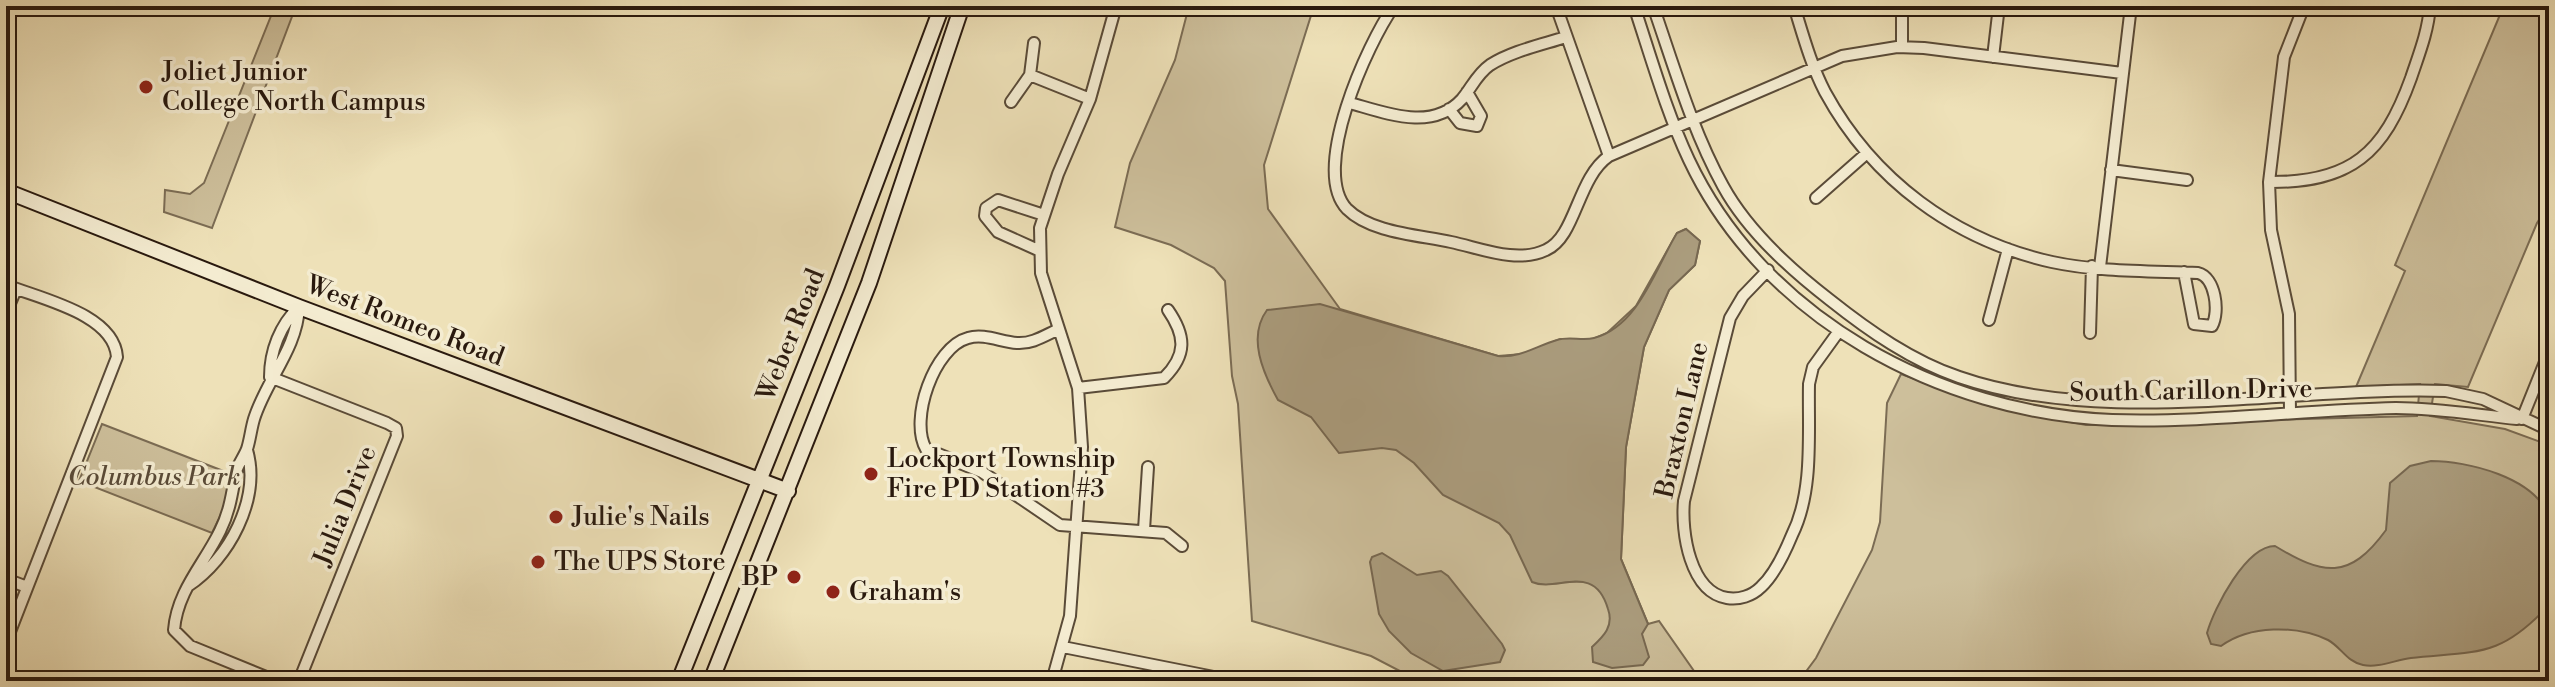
<svg xmlns="http://www.w3.org/2000/svg" width="2555" height="687" viewBox="0 0 2555 687" font-family="'Libre Bodoni',serif">
	<style>
		.green { fill: #cdbf9b; stroke: #7b6c54; stroke-width: 2 }
		.water { fill: #ab9d7e; stroke: #776851; stroke-width: 2 }
		.lines { fill: none; stroke-linecap: round; stroke-linejoin: round }
		.minor-casing { stroke: #5a4b38; stroke-width: 14 }
		.secondary-casing { stroke: #29190e; stroke-width: 18 }
		.minor { stroke: #f4ecd1; stroke-width: 10 }
		.secondary { stroke: #f4ecd1; stroke-width: 14 }
		.poi-dot { fill: #8f2418; stroke: #f4ecd1; stroke-width: 3 }
		.labels { text-anchor: middle; dominant-baseline: central; stroke-width: 7; stroke-linejoin: round; paint-order: stroke }
		.poi-label { font-size: 26px; fill: #29190e; stroke: #f4ecd1; text-anchor: start }
		.street-label { font-size: 26px; fill: #29190e; stroke: #f4ecd1 }
		.park-label { font-size: 26px; font-style: italic; fill: #5a4b38; stroke: #f4ecd1 }
	</style>
	<rect width="100%" height="100%" fill="#eee1b8"/>
	<filter id="stains"><feTurbulence type="fractalNoise" baseFrequency=".0025" numOctaves="4"/><feColorMatrix values="0 0 0 0 .2 0 0 0 0 .09 0 0 0 0 .02 0 0 0 .5 -.17"/></filter>
	<radialGradient id="worn" r=".72"><stop offset=".6" stop-color="#630" stop-opacity="0"/><stop offset="1" stop-color="#630" stop-opacity=".3"/></radialGradient>
	<path class="green" d="M 275,6 L 296,6 L 212,228 L 164,212 L 165,190 L 190,194 L 204,183 Z
		M 1189,6 L 1314,6 L 1264,165 L 1268,209 L 1340,309 L 1498,356 L 1523,354 L 1560,339 L 1593,339 L 1607,333 L 1636,306 L 1677,233 L 1686,229 L 1700,241 L 1695,265 L 1669,290 L 1644,347 L 1626,447 L 1621,559 L 1648,624 L 1659,621 L 1701,681 L 1419,681 L 1371,656 L 1252,621 L 1238,404 L 1232,376 L 1225,281 L 1214,268 L 1171,245 L 1115,227 L 1130,163 L 1175,60 Z
		M 2500,6 L 2549,6 L 2549,204 L 2537,223 L 2468,387 L 2435,384 L 2430,416 L 2505,429 L 2549,445 L 2549,681 L 1799,681 L 1816,658 L 1872,550 L 1880,522 L 1887,403 L 1901,374 L 1992,407 L 2086,425 L 2417,416 L 2420,384 L 2356,387 L 2405,271 L 2395,265 L 2502,10 Z
		M 102,424 L 231,474 L 224,508 L 212,533 L 79,481 Z"/>
	<path class="water" d="M 1686,229 L 1700,241 L 1695,265 L 1669,290 L 1644,347 L 1626,447 L 1621,559 L 1648,624 L 1642,634 L 1649,657 L 1643,665 L 1612,668 L 1593,662 L 1592,647 C 1604,636 1614,626 1608,609 C 1594,561 1557,593 1532,582 L 1510,535 L 1499,523 L 1443,495 L 1414,463 L 1396,450 L 1382,448 L 1339,453 L 1311,417 L 1278,400 C 1263,373 1247,337 1267,310 L 1320,304 L 1498,356 C 1521,358 1536,346 1557,340 C 1569,336 1582,341 1594,338 C 1639,326 1656,267 1677,233 Z
		M 2431,461 C 2467,461 2535,477 2549,517 C 2554,533 2549,586 2549,605 C 2500,658 2478,651 2411,658 C 2395,660 2379,668 2363,665 C 2347,662 2341,647 2328,640 C 2296,625 2250,625 2221,646 L 2211,644 L 2207,633 C 2214,608 2246,546 2275,546 C 2323,575 2349,581 2386,530 L 2390,483 L 2410,466 Z
		M 1382,553 L 1417,575 L 1441,571 L 1448,576 L 1502,644 L 1505,650 L 1500,662 L 1443,671 L 1411,653 L 1389,631 L 1379,614 L 1370,562 L 1372,557 Z"/>
	<g class="lines">
		<g class="minor-casing">
			<path id="minor" d="M 1394,6 C 1367,44 1310,170 1347,209 C 1371,233 1419,235 1451,242 C 1480,248 1517,264 1546,250 C 1576,237 1577,178 1609,156 L 1842,56 L 1897,47 L 1924,48 L 2122,73
				M 1556,6 L 1609,156
				M 1634,6 C 1651,57 1666,111 1689,160 C 1764,319 1941,413 2112,420 C 2206,423 2302,410 2396,408 C 2437,408 2477,415 2517,419
				M 1653,6 C 1674,66 1692,130 1723,186 C 1747,230 1791,270 1830,300 C 1869,331 1912,361 1959,377 C 2106,428 2292,386 2446,391 L 2483,399 L 2549,430
				M 1794,6 C 1803,35 1811,65 1825,92 C 1873,180 1954,240 2052,262 C 2098,272 2151,271 2198,273 C 2215,277 2220,311 2212,326 L 2194,324 L 2184,272
				M 1902,47 L 1902,6
				M 1993,57 L 1999,6
				M 1030,75 L 1090,99
				M 1011,102 L 1030,75 L 1034,43
				M 1350,103 C 1386,113 1432,132 1462,99 C 1472,87 1477,74 1490,65 C 1512,51 1541,45 1566,37
				M 1449,109 L 1460,123 L 1477,126 L 1481,116 L 1467,92
				M 2111,170 L 2187,180
				M 2269,182 C 2351,183 2384,153 2411,78 C 2419,54 2428,32 2430,6
				M 1816,198 L 1867,153
				M 1038,250 L 998,232 L 985,216 L 986,208 L 998,200 L 1044,215
				M 2100,267 L 2131,6
				M 1768,270 L 1743,296 L 1730,318 L 1684,501 C 1681,532 1690,592 1727,598 C 1739,600 1752,596 1761,587 C 1774,575 1785,552 1792,535 C 1814,491 1808,432 1809,384 L 1813,367 L 1839,331
				M 6,285 C 41,299 114,314 117,357 L 6,642
				M 6,313 L 16,289
				M 1989,320 L 2008,249
				M 1057,330 C 1044,336 1032,344 1017,343 C 1001,342 984,333 968,338 C 934,347 909,420 926,449 L 982,472 L 1060,525 L 1166,533 L 1182,546
				M 2090,333 L 2092,266
				M 270,377 L 387,423 L 396,428 L 397,436 L 299,681
				M 270,377 C 270,351 280,325 299,307
				M 1078,388 L 1164,378 C 1187,355 1186,336 1168,310
				M 2290,413 L 2289,314 L 2271,230 L 2269,182 L 2284,57 L 2304,6
				M 2522,419 L 2549,352
				M 1144,530 L 1148,467
				M 6,579 L 27,587
				M 188,586 C 229,559 261,499 247,450
				M 1063,647 L 1234,681
				M 276,681 L 190,646 L 174,630 C 177,591 204,564 220,531 C 230,511 232,493 236,472 C 238,464 244,457 247,449 C 250,440 251,429 254,419 C 266,380 297,349 299,307
				M 1052,681 L 1070,616 L 1082,447 L 1078,388 L 1041,273 L 1040,228 L 1058,174 L 1090,99 L 1116,6"/>
		</g>
		<g class="secondary-casing">
			<path id="secondary" d="M 6,191 L 299,307 L 788,491
				M 679,681 L 837,286 L 942,6
				M 711,681 L 869,283 L 962,6"/>
		</g>
		<use href="#minor" class="minor"/>
		<use href="#secondary" class="secondary"/>
	</g>
	<g class="poi-dot">
		<circle cx="146" cy="87" r="8"/>
		<circle cx="871" cy="474" r="8"/>
		<circle cx="556" cy="517" r="8"/>
		<circle cx="538" cy="562" r="8"/>
		<circle cx="794" cy="577" r="8"/>
		<circle cx="833" cy="592" r="8"/>
	</g>
	<g class="labels">
		<g class="poi-label">
			<text x="162" y="72">Joliet Junior<tspan x="162" dy="30">College North Campus</tspan></text>
			<text x="887" y="459">Lockport Township<tspan x="887" dy="30">Fire PD Station #3</tspan></text>
			<text x="572" y="517">Julie's Nails</text>
			<text x="554" y="562">The UPS Store</text>
			<text x="778" y="577" text-anchor="end">BP</text>
			<text x="849" y="592">Graham's</text>
		</g>
		<g class="street-label">
			<text transform="translate(405 321) rotate(21)">West Romeo Road</text>
			<text transform="translate(791 335) rotate(-68)">Weber Road</text>
			<text transform="translate(2191 391) rotate(-1)">South Carillon Drive</text>
			<text transform="translate(1682 420) rotate(-77)">Braxton Lane</text>
			<text transform="translate(345 506) rotate(-68)">Julia Drive</text>
		</g>
		<g class="park-label">
			<text x="154" y="477">Columbus Park</text>
		</g>
	</g>
	<rect width="2555" height="687" fill="none" stroke="#eee1b8" stroke-width="32"/>
	<rect x="8" y="8" width="2539" height="671" fill="none" stroke="#29190e" stroke-width="4"/>
	<rect x="16" y="16" width="2523" height="655" fill="none" stroke="#29190e" stroke-width="2"/>
	<rect width="100%" height="100%" filter="url(#stains)"/>
	<rect width="100%" height="100%" fill="url(#worn)"/>
</svg>
